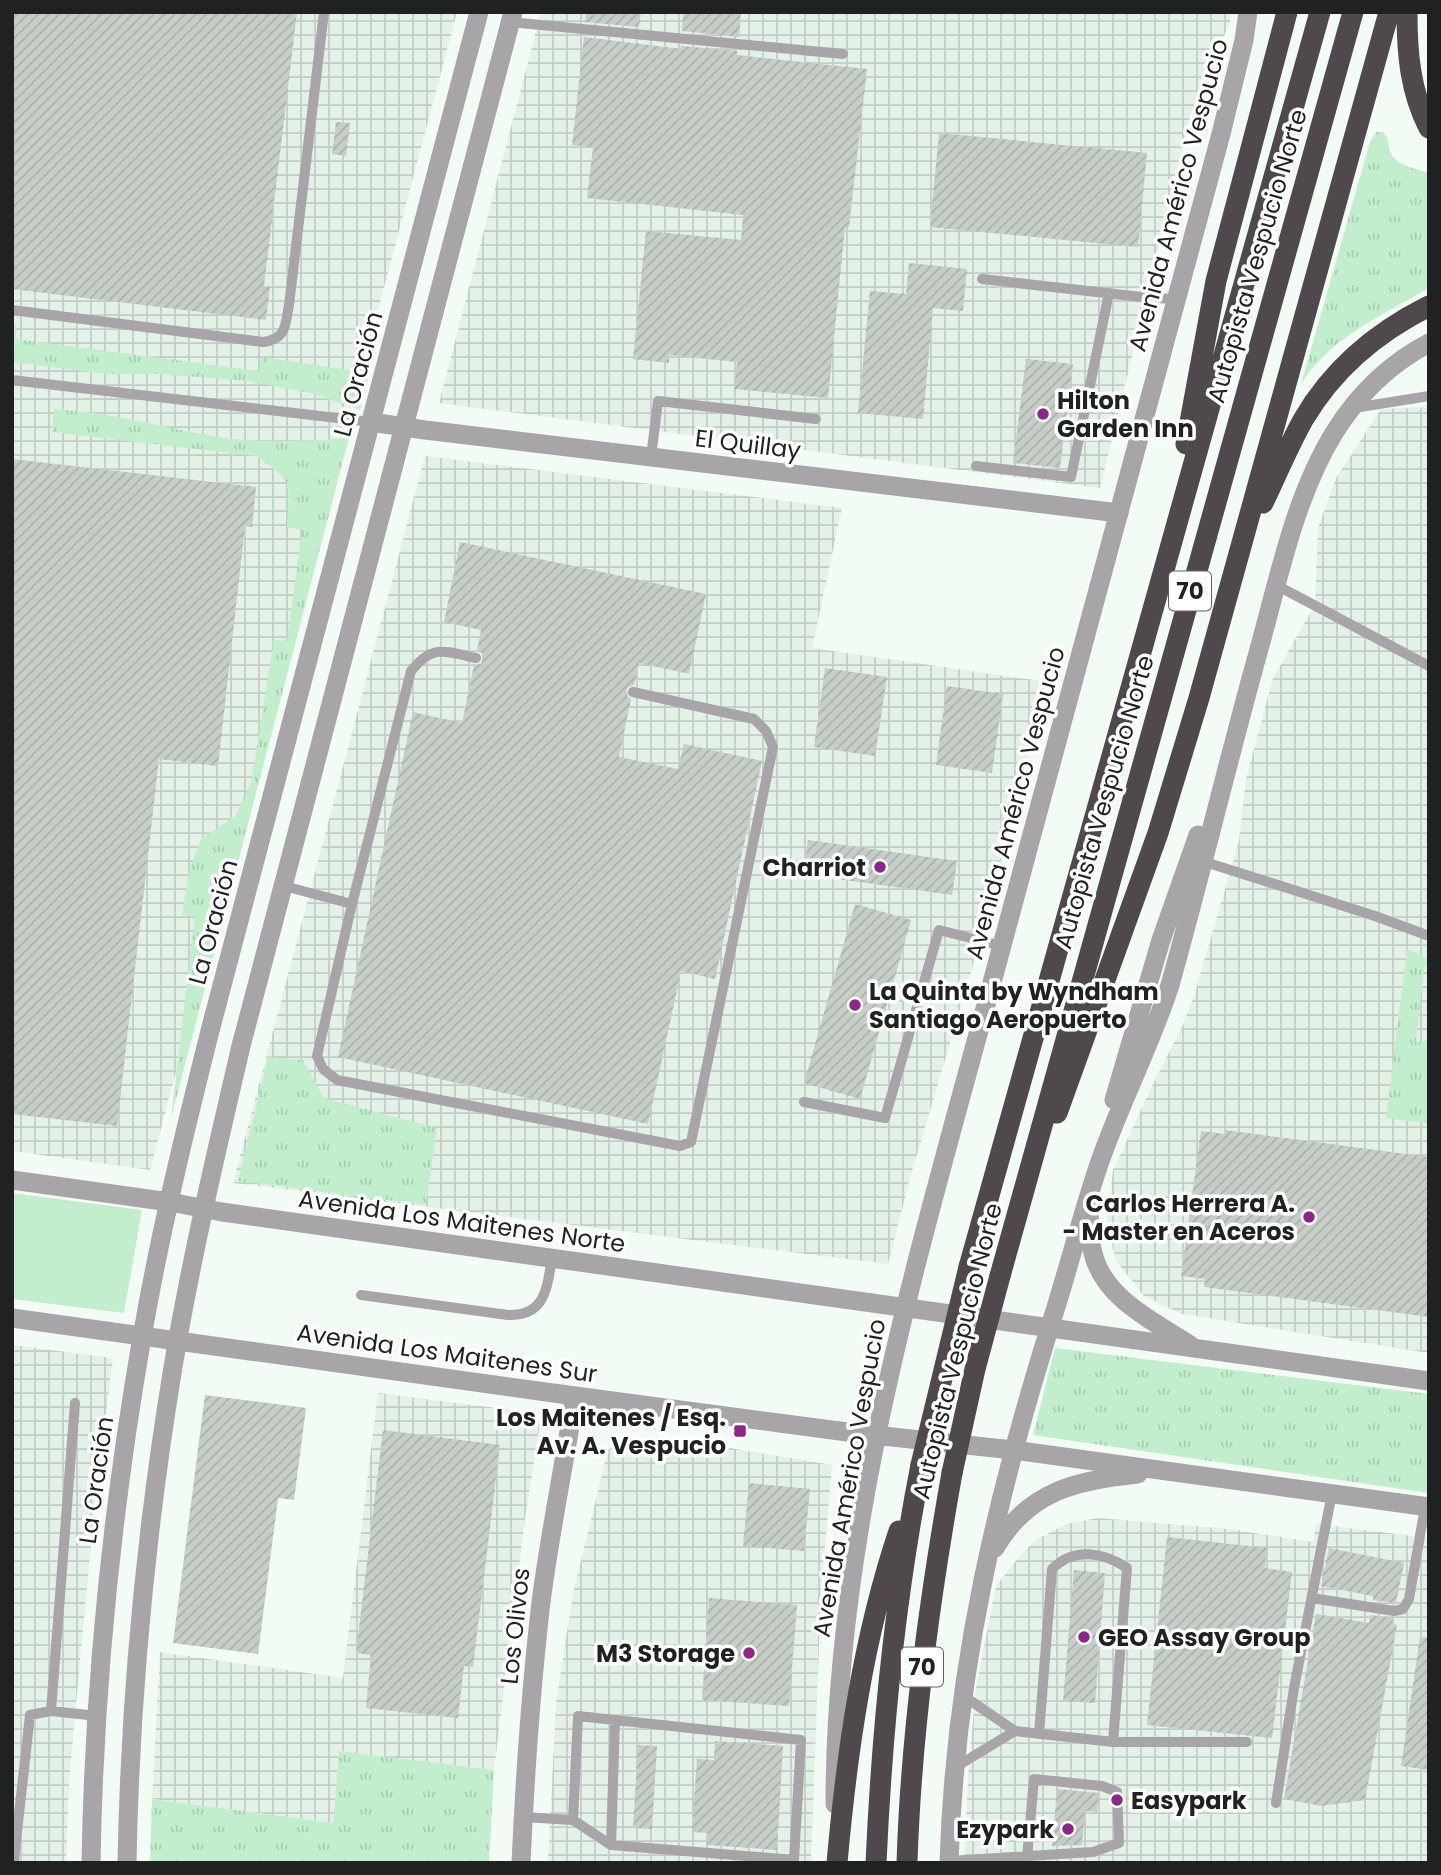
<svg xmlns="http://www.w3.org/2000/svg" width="1441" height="1875" viewBox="0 0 1441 1875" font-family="Poppins,sans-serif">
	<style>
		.industrial { fill: url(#industrial-grid) }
		.grass { fill: url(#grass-tufts) }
		.green { fill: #c3eecd }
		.building { fill: url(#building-hatch) }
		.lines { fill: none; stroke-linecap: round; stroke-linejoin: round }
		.service { stroke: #a8a5a8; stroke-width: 10 }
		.minor { stroke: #a8a5a8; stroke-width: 19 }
		.tertiary { stroke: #a8a5a8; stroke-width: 19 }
		.motorway { stroke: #4f494e; stroke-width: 21 }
		.motorway-bridge { stroke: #4f494e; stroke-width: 21 }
		.poi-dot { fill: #8e268a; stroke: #fff; stroke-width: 2.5 }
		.labels { text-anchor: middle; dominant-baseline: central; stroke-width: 7; stroke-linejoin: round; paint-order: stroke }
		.shield { fill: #fff; stroke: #626463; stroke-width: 2 }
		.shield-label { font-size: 23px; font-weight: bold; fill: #1f2220 }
		.street-label { font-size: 24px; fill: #1f2220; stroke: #fff }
		.poi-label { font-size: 24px; font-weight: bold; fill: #1f2220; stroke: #fff; text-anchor: end }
	</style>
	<defs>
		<pattern id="industrial-grid" width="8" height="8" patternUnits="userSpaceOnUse" patternTransform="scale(1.75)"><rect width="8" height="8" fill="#e3f1e6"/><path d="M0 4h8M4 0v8" fill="none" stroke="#c2cec5"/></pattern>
		<pattern id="grass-tufts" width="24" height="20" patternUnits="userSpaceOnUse" patternTransform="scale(1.75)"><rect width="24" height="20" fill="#c3eecd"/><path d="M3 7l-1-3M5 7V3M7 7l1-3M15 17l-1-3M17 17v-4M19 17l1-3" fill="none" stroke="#a7ccb0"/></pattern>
		<pattern id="building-hatch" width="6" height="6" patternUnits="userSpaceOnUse" patternTransform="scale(1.75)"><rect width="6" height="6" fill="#c7cec8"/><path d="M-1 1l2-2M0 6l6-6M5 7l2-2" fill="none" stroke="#aab1ac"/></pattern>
	</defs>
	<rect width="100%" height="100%" fill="#f3fbf5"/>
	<path class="industrial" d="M 12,12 L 457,12 L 150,1170 L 12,1151 Z
		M 541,12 L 1231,12 L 1230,22 L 1191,113 L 1100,488 L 439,403 Z
		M 1429,407 L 1429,1353 L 1182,1314 L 1144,1296 L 1116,1261 L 1107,1224 L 1113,1170 L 1152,1086 L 1182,1027 L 1194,996 L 1239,841 L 1246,779 L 1273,678 L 1315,605 L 1318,528 L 1336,478 L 1381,409 Z
		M 425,456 L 842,508 L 812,648 L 1048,682 L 976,955 L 911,1175 L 888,1264 L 233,1183 Z
		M 12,1345 L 113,1358 L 95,1503 L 75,1714 L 69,1784 L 66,1863 L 12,1863 Z
		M 378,1393 L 535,1413 L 540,1425 L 525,1518 L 494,1770 L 339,1751 L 333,1823 L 152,1799 L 160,1652 L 343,1678 Z
		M 700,1443 L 832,1465 L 821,1593 L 811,1863 L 548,1863 L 556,1703 L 573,1593 L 608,1450 L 614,1445 L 687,1453 Z
		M 1098,1518 L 1229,1529 L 1313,1542 L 1316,1524 L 1429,1538 L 1429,1863 L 964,1863 L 969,1763 L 976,1688 L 996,1586 L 1023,1552 L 1036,1540 L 1066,1524 Z"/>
	<path class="grass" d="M 1376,132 L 1383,132 C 1390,139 1387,146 1391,154 C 1398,166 1417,169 1429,173 L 1429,288 C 1383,315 1331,337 1301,384 L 1370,142 Z
		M 12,324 L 17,325 L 15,339 L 259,371 L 262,357 L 369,373 L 360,410 L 311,393 L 248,381 L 161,374 L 108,374 L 12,362 Z
		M 54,409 C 108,412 160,427 214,436 C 259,444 303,441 349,438 L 171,1118 L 195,916 L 182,915 L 190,868 L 201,839 L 235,816 L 251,783 L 274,640 L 287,641 L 302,530 L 287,527 C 290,483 294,482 256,456 L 52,432 Z
		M 1407,949 L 1429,959 L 1429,967 L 1424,967 L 1416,1042 L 1429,1040 L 1429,1124 L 1386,1118 Z
		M 268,1057 L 303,1060 L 324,1098 L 437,1128 L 426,1205 L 238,1181 Z
		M 1055,1348 L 1429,1394 L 1429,1493 L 1033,1435 Z
		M 339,1751 L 494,1770 L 489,1863 L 150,1863 L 152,1799 L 333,1823 Z"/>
	<path class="green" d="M 12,1193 L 142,1210 L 124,1313 L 12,1299 Z"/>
	<path class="building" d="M 12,12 L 297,12 L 264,286 L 270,287 L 266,320 L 12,289 Z
		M 586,12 L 641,12 L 639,27 L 585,22 Z
		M 683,12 L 741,12 L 739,37 L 682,31 Z
		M 584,37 L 681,49 L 681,46 L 737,51 L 737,55 L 867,69 L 849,227 L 845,227 L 828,398 L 734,389 L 737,362 L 669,355 L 669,363 L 633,359 L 646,231 L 741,240 L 743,215 L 587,198 L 593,147 L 572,145 Z
		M 336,122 L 350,123 L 346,156 L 332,154 Z
		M 939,133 L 1147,153 L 1138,247 L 930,227 Z
		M 909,263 L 967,269 L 963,311 L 933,308 L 923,419 L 858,413 L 870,291 L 906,294 Z
		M 1026,359 L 1073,364 L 1060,468 L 1013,463 Z
		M 12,459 L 256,487 L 252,527 L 245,526 L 218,766 L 159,759 L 117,1126 L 12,1114 Z
		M 460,542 L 706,594 L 689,674 L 639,663 L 634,685 L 628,687 L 626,691 L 628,697 L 631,699 L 619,757 L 678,769 L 684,744 L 762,761 L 715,979 L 681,971 L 648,1124 L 338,1057 L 413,712 L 462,723 L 474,665 L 481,664 L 483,659 L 482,653 L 477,651 L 481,630 L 444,622 Z
		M 825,668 L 887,677 L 875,756 L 814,747 Z
		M 947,686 L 1003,694 L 992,773 L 936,765 Z
		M 808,840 L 957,861 L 952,895 L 803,874 Z
		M 855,904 L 911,920 L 860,1099 L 804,1083 Z
		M 1225,1130 L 1429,1157 L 1429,1317 L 1204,1287 L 1205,1279 L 1181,1276 L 1201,1131 L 1225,1134 Z
		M 205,1395 L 306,1408 L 294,1500 L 278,1498 L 258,1654 L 173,1643 Z
		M 383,1430 L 500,1445 L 473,1667 L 464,1666 L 458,1718 L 366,1708 L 371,1655 L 356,1653 Z
		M 749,1483 L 810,1489 L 804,1551 L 743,1546 Z
		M 1167,1537 L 1267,1548 L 1265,1568 L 1292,1572 L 1272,1738 L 1147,1725 Z
		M 1329,1548 L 1404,1563 L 1396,1603 L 1373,1600 L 1373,1596 L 1321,1586 Z
		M 1074,1570 L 1105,1573 L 1095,1703 L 1063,1701 Z
		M 709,1598 L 797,1605 L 789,1706 L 702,1700 Z
		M 1316,1614 L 1369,1623 L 1370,1615 L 1393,1618 L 1392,1624 L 1397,1625 L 1365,1800 L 1322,1806 L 1284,1799 Z
		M 1420,1637 L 1429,1638 L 1429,1770 L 1401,1766 Z
		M 715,1741 L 783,1746 L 777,1850 L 707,1845 L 708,1833 L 692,1832 L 697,1759 L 714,1760 Z
		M 638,1745 L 657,1746 L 652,1829 L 633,1828 Z
		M 1057,1789 L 1099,1793 L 1097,1812 L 1085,1811 L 1082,1845 L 1052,1846 Z"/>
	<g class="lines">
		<path class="service" d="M 510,22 L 843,54
			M 982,279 L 1150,298 L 1177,299
			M 12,310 L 263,342 C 287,339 285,325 289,305 L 324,12
			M 12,380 L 371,422
			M 1354,408 L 1429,396
			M 651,457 L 658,401 L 816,419
			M 976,466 L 1071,477 L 1109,293
			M 1276,585 L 1429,666
			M 1202,861 L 1375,916 L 1429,936
			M 284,886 L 352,904 L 317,1056 L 323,1069 L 337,1080 L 680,1146 L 691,1142 L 773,747 L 766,731 L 754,719 L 633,692
			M 352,904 L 411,671 C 433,644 444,651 476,658
			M 804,1102 L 885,1118 L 939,930 L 1002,946
			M 361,1295 L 508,1315 C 546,1316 547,1287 552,1258
			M 1312,1598 L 1394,1611 L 1403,1609 L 1409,1599 L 1425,1507
			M 962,1695 L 1015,1731 L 1113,1742 L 1247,1742
			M 51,1711 L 75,1403
			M 1039,1734 L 1052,1569 C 1074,1547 1103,1552 1127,1568 L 1113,1742
			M 954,1768 L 1015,1731
			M 1276,1803 L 1294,1688 L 1332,1493
			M 523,1817 L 573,1820 L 611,1845 L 794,1860 L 801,1740 L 578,1716 L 573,1820
			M 12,1841 L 16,1841 L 30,1715 L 51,1711 L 97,1716
			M 611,1845 L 615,1720
			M 949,1861 L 1093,1852 L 1119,1843 L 1117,1792 L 1102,1786 L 1034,1779 L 1027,1858
			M 14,1863 L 16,1841"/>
		<path class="minor" d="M 371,422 L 425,430 L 1119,513
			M 91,1863 C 94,1687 112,1510 142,1337 C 160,1233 185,1130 211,1027 L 479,12
			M 127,1863 C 130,1697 146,1531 173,1367 C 191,1259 216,1153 241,1046 L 513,12
			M 521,1863 C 525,1775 531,1688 541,1602 C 550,1533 564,1465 575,1396"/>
		<path class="tertiary" d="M 1114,1100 L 1161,940 L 1198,835
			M 12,1180 L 170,1202 L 222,1212 L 1429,1381
			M 1089,1214 C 1090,1227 1089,1240 1093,1253 C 1104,1299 1154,1321 1190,1345
			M 12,1318 L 575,1396 L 855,1433 L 1013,1450 L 1429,1507
			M 995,1548 C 1028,1491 1077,1480 1138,1474
			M 835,1804 C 835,1530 916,1264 987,1001 C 1065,712 1143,423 1221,134 L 1244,40 L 1248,12
			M 949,1863 C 955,1667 998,1490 1057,1304 C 1071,1258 1083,1212 1098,1167 C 1119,1105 1150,1047 1170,985 C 1202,871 1229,756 1261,642 C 1280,572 1296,495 1334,433 C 1357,396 1389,364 1429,343"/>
		<path class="motorway" d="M 1407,12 C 1407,53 1410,91 1429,128
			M 1186,444 L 1216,281 L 1287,12
			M 1263,503 C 1276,476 1288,447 1303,420 C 1332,370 1377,332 1429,306
			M 1057,1113 L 1158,833 L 1199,698 L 1389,12
			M 969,1267 L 1320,12
			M 1000,1276 L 1353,12
			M 837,1863 C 847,1751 863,1638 899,1531
			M 876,1863 C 882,1730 895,1596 921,1465
			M 907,1863 C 911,1732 929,1602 952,1473"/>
		<path class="motorway-bridge" d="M 921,1465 L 969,1267
			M 952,1473 L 975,1369 L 1000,1276"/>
	</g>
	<g class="poi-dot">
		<circle cx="1043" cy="414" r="7"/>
		<circle cx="880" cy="867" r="7"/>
		<circle cx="855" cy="1005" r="7"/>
		<circle cx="1309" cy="1217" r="7"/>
		<rect x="733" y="1424" width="14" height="14" rx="3.5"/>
		<circle cx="1084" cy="1637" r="7"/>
		<circle cx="749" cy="1653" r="7"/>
		<circle cx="1117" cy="1800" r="7"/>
		<circle cx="1068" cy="1829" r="7"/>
	</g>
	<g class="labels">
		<g class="shield">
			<rect x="1169" y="571.5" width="42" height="39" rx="5"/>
			<rect x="901" y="1647.5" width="42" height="39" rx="5"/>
		</g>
		<g class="shield-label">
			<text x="1190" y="591">70</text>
			<text x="922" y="1667">70</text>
		</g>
		<g class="street-label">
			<text transform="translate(1178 195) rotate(-75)">Avenida Américo Vespucio</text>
			<text transform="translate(1257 256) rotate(-74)">Autopista Vespucio Norte</text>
			<text transform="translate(358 374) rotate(-75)">La Oración</text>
			<text transform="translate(748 444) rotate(7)">El Quillay</text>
			<text transform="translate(1104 802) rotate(-74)">Autopista Vespucio Norte</text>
			<text transform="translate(1015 803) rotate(-75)">Avenida Américo Vespucio</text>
			<text transform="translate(213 922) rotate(-75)">La Oración</text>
			<text transform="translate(462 1221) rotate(8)">Avenida Los Maitenes Norte</text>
			<text transform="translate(957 1351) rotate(-76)">Autopista Vespucio Norte</text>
			<text transform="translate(447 1353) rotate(8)">Avenida Los Maitenes Sur</text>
			<text transform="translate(849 1478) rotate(-80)">Avenida Américo Vespucio</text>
			<text transform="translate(96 1480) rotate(-82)">La Oración</text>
			<text transform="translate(515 1626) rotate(-84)">Los Olivos</text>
		</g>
		<g class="poi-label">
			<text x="1057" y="400" text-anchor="start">Hilton<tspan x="1057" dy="28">Garden Inn</tspan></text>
			<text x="866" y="867">Charriot</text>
			<text x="869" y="991" text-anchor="start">La Quinta by Wyndham<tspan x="869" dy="28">Santiago Aeropuerto</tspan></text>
			<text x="1295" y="1203">Carlos Herrera A.<tspan x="1295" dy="28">- Master en Aceros</tspan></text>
			<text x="726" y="1417">Los Maitenes / Esq.<tspan x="726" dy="28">Av. A. Vespucio</tspan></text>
			<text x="1098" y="1637" text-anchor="start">GEO Assay Group</text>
			<text x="735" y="1653">M3 Storage</text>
			<text x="1131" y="1800" text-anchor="start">Easypark</text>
			<text x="1054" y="1829">Ezypark</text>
		</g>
	</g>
	<rect width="1441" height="1875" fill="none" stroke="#1f2220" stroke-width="28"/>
</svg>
